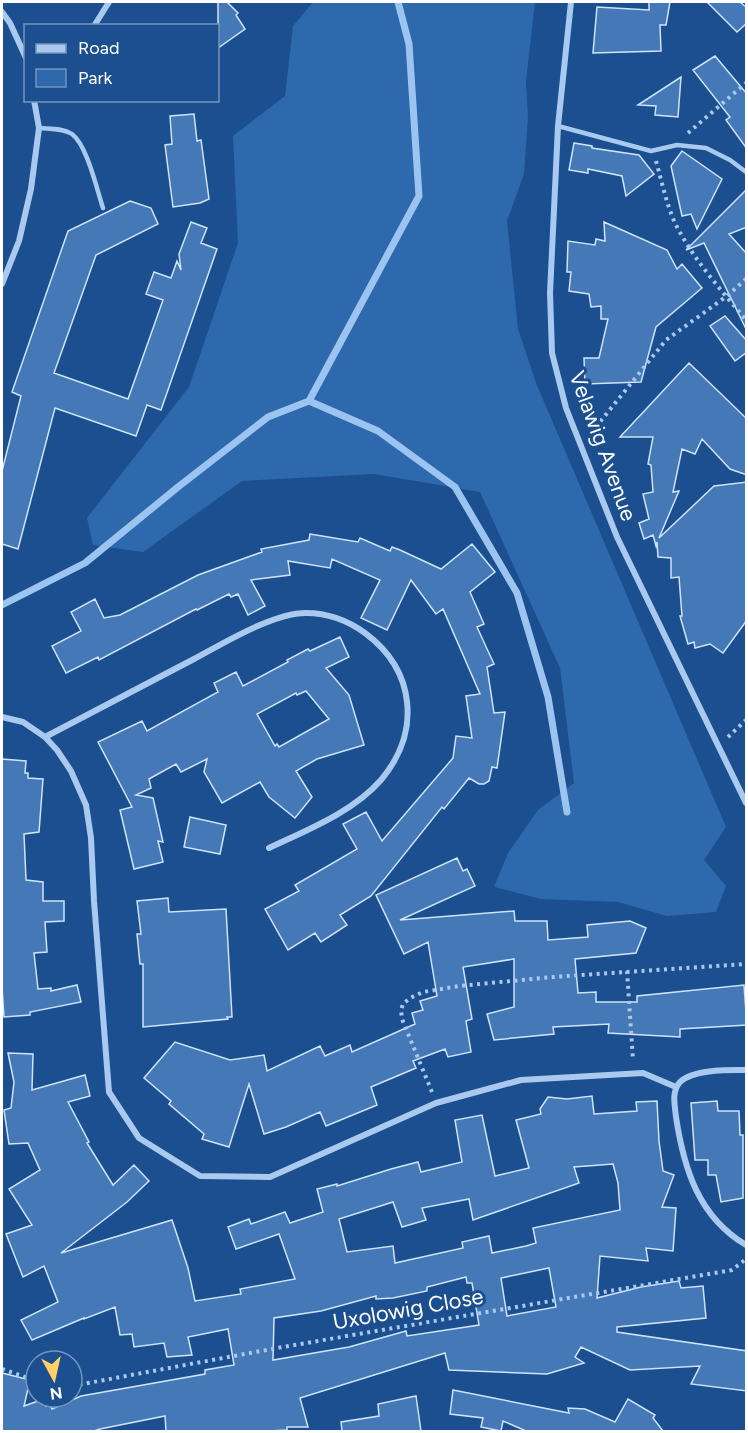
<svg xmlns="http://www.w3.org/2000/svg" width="748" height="1433" viewBox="0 0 748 1433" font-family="Figtree,sans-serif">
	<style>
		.green { fill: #2e69ad }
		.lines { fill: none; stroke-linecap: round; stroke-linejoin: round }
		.stream { stroke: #9cc4f0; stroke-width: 7 }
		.building { fill: #4478b7; stroke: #cfe3fa; stroke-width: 1.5; fill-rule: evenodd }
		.path { stroke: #a9c9ee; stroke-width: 4; stroke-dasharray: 3 4.5; stroke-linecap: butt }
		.lane { stroke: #a9c9ee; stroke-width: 4.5 }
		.street { stroke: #a9c9ee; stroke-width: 6 }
		.labels { text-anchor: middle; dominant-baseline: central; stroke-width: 6; stroke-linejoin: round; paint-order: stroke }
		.street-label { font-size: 22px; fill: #fff; stroke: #1b4f8f }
	</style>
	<rect width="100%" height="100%" fill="#1b4f8f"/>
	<path class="green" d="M 313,2 L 535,2 L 526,81 L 528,117 L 524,174 L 507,221 L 518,329 L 536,383 L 726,827 L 704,860 L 726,886 L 716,912 L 667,916 L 618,902 L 541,899 L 494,887 L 508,853 L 538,810 L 574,783 L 560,668 L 480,492 L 374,474 L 242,481 L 143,552 L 93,545 L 87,518 L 189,387 L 238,243 L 233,136 L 285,96 L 293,26 Z"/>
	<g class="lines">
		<path class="stream" d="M 398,2 L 409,44 L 419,196 L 309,401 L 378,431 L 455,487 L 517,593 L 548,697 L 567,812
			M 2,605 L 85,563 L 178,487 L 268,417 L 309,401"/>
	</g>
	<path class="building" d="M 218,2 L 227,2 L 238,13 L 236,15 L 245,29 L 218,48 Z
		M 649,2 L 670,2 L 666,25 L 660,25 L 661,51 L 593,53 L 597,7 L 649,10 Z
		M 707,2 L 740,2 L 747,8 L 747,23 L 737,32 Z
		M 715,56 L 747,94 L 747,149 L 726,120 L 730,117 L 693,70 Z
		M 681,77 L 678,117 L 655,115 L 656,106 L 638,105 Z
		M 194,114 L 197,141 L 201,140 L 209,199 L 200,203 L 173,207 L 165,145 L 172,144 L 170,116 Z
		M 574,143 L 592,146 L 592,148 L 639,155 L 654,174 L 626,196 L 622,176 L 588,169 L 588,173 L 569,170 Z
		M 682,151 L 722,179 L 697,229 L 691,214 L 682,216 L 671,166 Z
		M 747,189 L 747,227 L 729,234 L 747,254 L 747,331 L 704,243 L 686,250 Z
		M 130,201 L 151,208 L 158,224 L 96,255 L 54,373 L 128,399 L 163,300 L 146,294 L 154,272 L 171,278 L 177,261 L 181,270 L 179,254 L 191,222 L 207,228 L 201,243 L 217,249 L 161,410 L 147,405 L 136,436 L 55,408 L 18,549 L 2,544 L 2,471 L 21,396 L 12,392 L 68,231 Z
		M 604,222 L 667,250 L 677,269 L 682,264 L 702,288 L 656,327 L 641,382 L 585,384 L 584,358 L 599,358 L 608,319 L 601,319 L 601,306 L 591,307 L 589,294 L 569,291 L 571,272 L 567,272 L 568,241 L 595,245 L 596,239 L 605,241 Z
		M 725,316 L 747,341 L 747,352 L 735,361 L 710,326 Z
		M 689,363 L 747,419 L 747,475 L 730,469 L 702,439 L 695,454 L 682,449 L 673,492 L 679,491 L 659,538 L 714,486 L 747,482 L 747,620 L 723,653 L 710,644 L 695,648 L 694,642 L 688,644 L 680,616 L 682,616 L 679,577 L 671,578 L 671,558 L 658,557 L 657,542 L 656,546 L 653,535 L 644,539 L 639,523 L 649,519 L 643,494 L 653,492 L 651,465 L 648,464 L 653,437 L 620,437 Z
		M 310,534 L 358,542 L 360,538 L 390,551 L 392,547 L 400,550 L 441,569 L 472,544 L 495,572 L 470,592 L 484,624 L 477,627 L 494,664 L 487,667 L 494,713 L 505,712 L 497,768 L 492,767 L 489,781 L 484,784 L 479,784 L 469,778 L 444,809 L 442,807 L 371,896 L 340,915 L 347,925 L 321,942 L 315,933 L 288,950 L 265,909 L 299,891 L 295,885 L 357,849 L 343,824 L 366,812 L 382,841 L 453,758 L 456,736 L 472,738 L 466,696 L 480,694 L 443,609 L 436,614 L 411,580 L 387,630 L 361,618 L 380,580 L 332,559 L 330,568 L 288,561 L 290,575 L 251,580 L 265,606 L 248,615 L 238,594 L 231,597 L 229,594 L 197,610 L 196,609 L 99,660 L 98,657 L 66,673 L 52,646 L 81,631 L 71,612 L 95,599 L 104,618 L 120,615 L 198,575 L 262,552 L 261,549 L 309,540 Z
		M 340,637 L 349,657 L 326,668 L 349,695 L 364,745 L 317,759 L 296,771 L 312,797 L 295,818 L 269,797 L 260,782 L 222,803 L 204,772 L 207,759 L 181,772 L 176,764 L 149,779 L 151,788 L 136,795 L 153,798 L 163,842 L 158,841 L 163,862 L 134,869 L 120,810 L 132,807 L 98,742 L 142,721 L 147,731 L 218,692 L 214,683 L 236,672 L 243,686 L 288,662 L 287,660 L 308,649 L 310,651 ZM 306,691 L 329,719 L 279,747 L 277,744 L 275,746 L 257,714 L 296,693 L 297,695 Z
		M 2,759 L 26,761 L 25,773 L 28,773 L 28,778 L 43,779 L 39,832 L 24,834 L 26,880 L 43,882 L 43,901 L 64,901 L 64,921 L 45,922 L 47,952 L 34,953 L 38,989 L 51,988 L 51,991 L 77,985 L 81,1002 L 30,1012 L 30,1015 L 4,1017 L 2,987 Z
		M 190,817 L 226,825 L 220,854 L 184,847 Z
		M 457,858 L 463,871 L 467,869 L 475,886 L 400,920 L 514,911 L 515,921 L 547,921 L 548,940 L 588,937 L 587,925 L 630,921 L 646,928 L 636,953 L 575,959 L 578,993 L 596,992 L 596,1002 L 637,1002 L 637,996 L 744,985 L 747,1025 L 680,1029 L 680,1037 L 608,1033 L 609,1024 L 553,1027 L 554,1034 L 494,1040 L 487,1014 L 514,1007 L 514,959 L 463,967 L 472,1019 L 466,1021 L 471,1052 L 448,1057 L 445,1049 L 413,1061 L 416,1068 L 371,1087 L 377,1105 L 326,1126 L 320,1112 L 286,1127 L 264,1134 L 249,1084 L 229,1147 L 202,1139 L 204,1134 L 169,1104 L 171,1101 L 144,1078 L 175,1042 L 230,1060 L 264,1055 L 267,1071 L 320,1046 L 325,1056 L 350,1045 L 352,1052 L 415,1024 L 412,1013 L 423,1010 L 420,1001 L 437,996 L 428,942 L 404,954 L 376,895 Z
		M 168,898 L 169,912 L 226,909 L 232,1017 L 227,1017 L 228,1019 L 143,1027 L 143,964 L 140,964 L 137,934 L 141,934 L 137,901 Z
		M 8,1053 L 33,1054 L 32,1090 L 85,1075 L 90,1096 L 68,1102 L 89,1142 L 87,1143 L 113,1185 L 134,1165 L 149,1181 L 127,1202 L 61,1253 L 172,1220 L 188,1268 L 195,1301 L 241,1294 L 240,1289 L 295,1279 L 279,1234 L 236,1249 L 228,1227 L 249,1219 L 251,1224 L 285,1212 L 290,1223 L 323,1212 L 317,1189 L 337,1184 L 337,1186 L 391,1169 L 418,1162 L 421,1172 L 462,1162 L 455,1120 L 482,1115 L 495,1176 L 529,1168 L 516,1120 L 541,1114 L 540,1109 L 548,1097 L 567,1099 L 592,1096 L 594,1114 L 637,1111 L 636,1102 L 657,1101 L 659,1141 L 663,1171 L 674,1175 L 662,1207 L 676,1208 L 673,1251 L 646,1248 L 648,1261 L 600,1256 L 597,1298 L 641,1287 L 679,1281 L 681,1288 L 703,1286 L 706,1318 L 617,1327 L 617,1332 L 747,1351 L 747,1391 L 691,1384 L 700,1366 L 630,1370 L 581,1347 L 575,1357 L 584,1363 L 547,1374 L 449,1370 L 445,1353 L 300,1398 L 308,1427 L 287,1427 L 287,1430 L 269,1431 L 166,1431 L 165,1416 L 100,1429 L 94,1431 L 2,1431 L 2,1373 L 30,1380 L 24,1406 L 44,1399 L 46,1406 L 50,1405 L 52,1409 L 81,1396 L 205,1374 L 205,1370 L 234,1365 L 228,1329 L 188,1337 L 192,1355 L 167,1357 L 164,1343 L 134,1347 L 132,1334 L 120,1335 L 115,1307 L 84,1319 L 84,1318 L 32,1340 L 21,1320 L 58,1302 L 44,1266 L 23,1277 L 6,1234 L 32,1225 L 9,1189 L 40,1170 L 28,1143 L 9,1144 L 4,1110 L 11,1108 L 14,1082 ZM 613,1164 L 618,1183 L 620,1210 L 533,1228 L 536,1243 L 526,1246 L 492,1253 L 489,1236 L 462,1242 L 463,1248 L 395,1263 L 393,1246 L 347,1252 L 339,1219 L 393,1202 L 402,1227 L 426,1220 L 422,1208 L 469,1199 L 473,1220 L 579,1183 L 574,1167 ZM 549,1268 L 556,1307 L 507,1316 L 501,1278 ZM 466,1277 L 467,1283 L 472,1283 L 479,1325 L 407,1336 L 406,1331 L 349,1347 L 273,1360 L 274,1318 L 321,1311 L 376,1296 L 376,1299 L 393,1298 L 427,1291 L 427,1287 Z
		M 717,1101 L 718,1111 L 739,1111 L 740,1135 L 743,1135 L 743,1198 L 721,1202 L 716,1175 L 708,1175 L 708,1160 L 695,1160 L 691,1103 Z
		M 453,1390 L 569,1413 L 568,1408 L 585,1409 L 615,1422 L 628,1399 L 655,1415 L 653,1418 L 663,1431 L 526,1431 L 503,1421 L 501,1431 L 481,1427 L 483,1418 L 450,1414 Z
		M 416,1396 L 421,1431 L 342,1431 L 341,1422 L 379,1416 L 378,1404 Z"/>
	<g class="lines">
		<path class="path" d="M 688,133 L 746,83
			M 656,161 C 662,182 666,203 675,223 C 693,259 721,290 746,320
			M 591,433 L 666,340 L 727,296 L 746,279
			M 728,737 L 746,720
			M 627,971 L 633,1060
			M 432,1092 L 402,1019 L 401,1010 L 403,1004 L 410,998 L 423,992 L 459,986 L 553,977 L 746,964
			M 2,1369 L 36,1381
			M 72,1386 L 277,1348 L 732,1270 L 746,1259"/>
		<path class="lane" d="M 558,126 L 651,151 L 677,145 L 706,148 L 730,160 L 746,172
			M 39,128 C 50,129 63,128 72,134 C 87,145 97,190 103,208"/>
		<path class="street" d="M 571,2 L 558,126 L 550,293 L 552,353 L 566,408 L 617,537 L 746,803
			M 2,12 L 10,23 L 26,58
			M 94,26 L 109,2
			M 2,284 L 19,241 L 31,189 L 39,128 L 34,100
			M 2,717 L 23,722 L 45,737 L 57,750 L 71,771 L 86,805 L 91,838 L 94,901 L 109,1092 L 139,1138 L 200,1176 L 270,1177 L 436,1103 L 521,1080 L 643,1073 L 676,1087
			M 45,737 C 95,711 144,685 194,659 C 224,643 273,613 306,613 C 329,613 347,620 365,633 C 416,671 421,732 381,780 C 353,812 307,830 269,848
			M 746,1070 C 729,1070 693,1069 680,1082 C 671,1092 675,1106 676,1117 C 684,1170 699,1217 746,1245"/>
	</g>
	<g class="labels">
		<g class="street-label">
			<text transform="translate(603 446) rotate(70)">Velawig Avenue</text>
			<text transform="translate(408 1309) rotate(-10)">Uxolowig Close</text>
		</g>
	</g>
	<rect width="748" height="1433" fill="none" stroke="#ffffff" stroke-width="6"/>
	<rect x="24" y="24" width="195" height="78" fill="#1b4f8f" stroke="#7695bc" stroke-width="1.5"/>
	<rect x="36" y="44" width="30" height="9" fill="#a9c9ee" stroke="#7695bc" stroke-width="1.5"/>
	<text x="78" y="54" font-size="18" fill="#ffffff">Road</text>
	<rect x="36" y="69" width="30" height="18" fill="#2e69ad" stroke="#7695bc" stroke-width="1.5"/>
	<text x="78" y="84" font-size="18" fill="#ffffff">Park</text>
	<g transform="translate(54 1379) rotate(172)"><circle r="28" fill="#1b4f8f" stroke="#7695bc" stroke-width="1.5"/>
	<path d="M0-4.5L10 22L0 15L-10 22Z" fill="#ffd166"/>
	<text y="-9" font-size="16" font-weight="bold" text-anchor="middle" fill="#ffffff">N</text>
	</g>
</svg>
